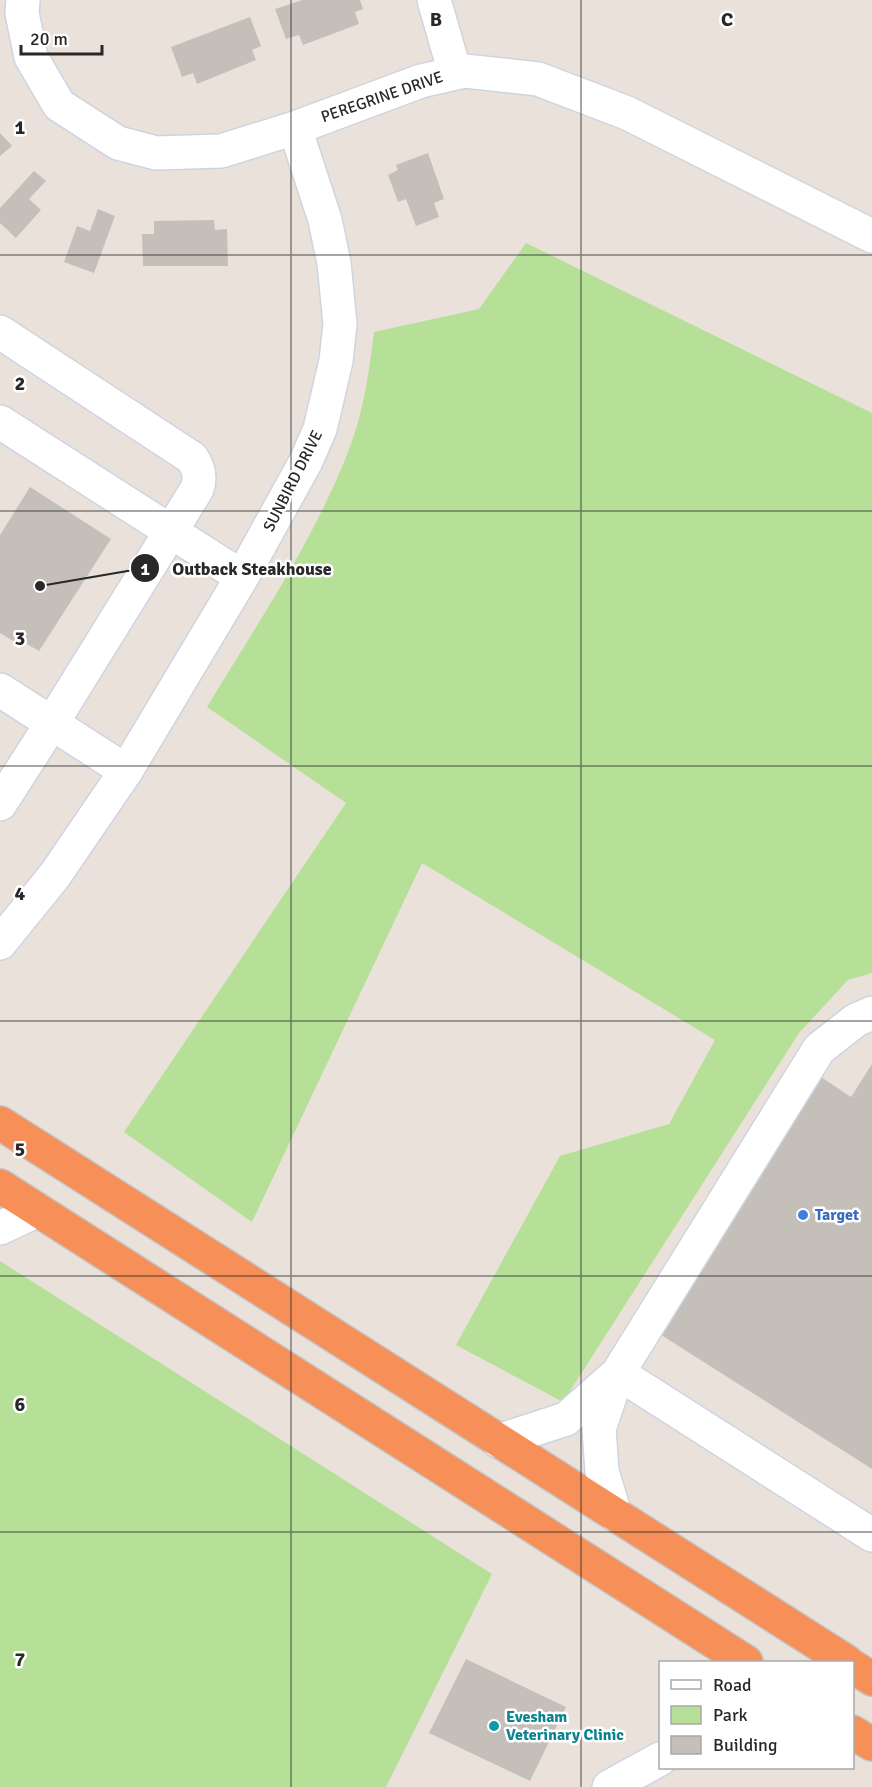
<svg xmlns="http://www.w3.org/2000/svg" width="872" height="1787" viewBox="0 0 872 1787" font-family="Signika,sans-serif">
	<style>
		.green { fill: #b6df98 }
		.building { fill: #c5bfba }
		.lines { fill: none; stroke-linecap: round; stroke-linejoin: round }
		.minor-casing { stroke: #cfd4e1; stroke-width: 36 }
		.highway-casing { stroke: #c3c3c3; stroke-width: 36 }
		.minor { stroke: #fff; stroke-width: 33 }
		.highway { stroke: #f79058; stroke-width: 33 }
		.grid { fill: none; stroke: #282828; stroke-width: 1.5; stroke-opacity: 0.55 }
		.shop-dot { fill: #3f7fe0; stroke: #fff; stroke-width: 2 }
		.culture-dot { fill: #0f9aa8; stroke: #fff; stroke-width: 2 }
		.labels { text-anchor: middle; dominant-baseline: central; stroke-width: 5; stroke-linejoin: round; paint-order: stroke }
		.street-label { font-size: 16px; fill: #282828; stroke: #fff }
		.shop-label { font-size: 16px; font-weight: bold; fill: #366cbe; stroke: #fff; text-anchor: start }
		.culture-label { font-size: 16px; font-weight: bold; fill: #0d838f; stroke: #fff; text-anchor: start }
		.grid-label { font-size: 20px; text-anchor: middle; font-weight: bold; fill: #282828; stroke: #fff; stroke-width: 5; stroke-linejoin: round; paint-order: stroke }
		.leader { fill: none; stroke: #282828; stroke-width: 2 }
		.callout-dot { fill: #282828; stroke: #fff; stroke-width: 2 }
		.mark-label { font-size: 18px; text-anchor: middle; font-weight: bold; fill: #fff }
		.callout-label { font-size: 18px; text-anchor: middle; font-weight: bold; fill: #282828; stroke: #fff; stroke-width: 5; stroke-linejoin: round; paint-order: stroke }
	</style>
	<rect width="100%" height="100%" fill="#eae2da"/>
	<path class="green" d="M 526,243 L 872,413 L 872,973 L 848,980 L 799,1033 L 563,1402 L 456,1345 L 560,1156 L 669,1124 L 715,1040 L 422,863 L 252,1222 L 124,1132 L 346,803 L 207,707 C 256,626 314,540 348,452 C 363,414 369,373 374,332 L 479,309 Z
		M 0,1261 L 492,1574 L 386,1787 L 0,1787 Z"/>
	<path class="building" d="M 302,0 L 360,0 L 363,9 L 355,12 L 359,24 L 303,45 L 299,35 L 286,39 L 275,9 Z
		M 250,17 L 261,46 L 252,50 L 256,60 L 197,84 L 193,73 L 182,77 L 171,47 Z
		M 0,133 L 12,146 L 0,156 Z
		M 428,153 L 444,199 L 434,203 L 439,217 L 416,226 L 406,199 L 398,202 L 388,175 L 398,170 L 396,165 Z
		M 34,171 L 46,181 L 29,199 L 41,210 L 16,238 L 0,223 L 0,208 Z
		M 98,209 L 115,216 L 94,273 L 64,262 L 77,226 L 90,231 Z
		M 214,220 L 215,230 L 227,229 L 228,266 L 143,266 L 142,234 L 154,234 L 154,221 Z
		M 30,487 L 111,539 L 39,651 L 20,640 L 18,644 L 0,633 L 0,535 Z
		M 872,1064 L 872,1469 L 658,1333 L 821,1077 L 851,1097 Z
		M 466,1659 L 566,1707 L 530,1781 L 429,1733 Z"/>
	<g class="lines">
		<g class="minor-casing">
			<path id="minor" d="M 23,0 L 22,13 L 31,57 L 59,105 L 118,143 L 156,153 L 221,151 L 295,128 L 421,81 L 465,71 L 538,79 L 627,113 L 872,236
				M 434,0 L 455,73
				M 0,332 L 192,458 C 199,468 201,477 197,489 L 52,723 L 0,804
				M 0,422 L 242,577
				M 0,690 L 126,771
				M 0,943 L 55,875 L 126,771 L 242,577 L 306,461 L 320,429 L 336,361 L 340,324 L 334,263 L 325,220 L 295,128
				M 872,1013 L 856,1020 L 819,1049 L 618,1373 L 872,1535
				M 0,1228 L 38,1210
				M 498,1441 L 566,1419 L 618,1373 L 599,1429 L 602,1471 L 615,1515
				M 609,1787 L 660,1759"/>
		</g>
		<g class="highway-casing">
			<path id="highway" d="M 0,1123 L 847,1662
				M 0,1186 L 746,1662
				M 852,1666 L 872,1679
				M 852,1732 L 872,1744"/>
		</g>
		<use href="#minor" class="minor"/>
		<use href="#highway" class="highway"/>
	</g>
	<path class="grid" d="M 291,0 L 291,1787M 581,0 L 581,1787M 0,255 L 872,255M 0,511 L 872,511M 0,766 L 872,766M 0,1021 L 872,1021M 0,1276 L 872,1276M 0,1532 L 872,1532"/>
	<circle class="shop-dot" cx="803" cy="1215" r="6"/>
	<circle class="culture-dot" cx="494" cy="1726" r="6"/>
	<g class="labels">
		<g class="street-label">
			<text transform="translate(382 97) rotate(-19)">PEREGRINE DRIVE</text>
			<text transform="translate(293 481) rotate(-63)">SUNBIRD DRIVE</text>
		</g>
		<g class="shop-label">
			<text x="815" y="1215">Target</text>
		</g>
		<g class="culture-label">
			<text x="506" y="1717">Evesham<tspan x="506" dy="18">Veterinary Clinic</tspan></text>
		</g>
	</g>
	<g class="grid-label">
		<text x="436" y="26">B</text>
		<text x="727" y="26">C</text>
		<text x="20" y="134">1</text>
		<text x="20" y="390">2</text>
		<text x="20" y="645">3</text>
		<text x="20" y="900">4</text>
		<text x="20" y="1156">5</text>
		<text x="20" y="1411">6</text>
		<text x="20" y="1666">7</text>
	</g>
	<path class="leader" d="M40 586L145 568"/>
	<g class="callout-dot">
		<circle cx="40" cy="586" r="6"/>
		<circle cx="145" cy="568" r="15"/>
	</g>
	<g class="mark-label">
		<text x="145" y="575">1</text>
	</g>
	<g class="callout-label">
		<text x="252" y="575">Outback Steakhouse</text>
	</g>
	<rect x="659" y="1661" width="195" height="108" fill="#ffffff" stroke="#a9a9a9" stroke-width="1.5"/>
	<rect x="671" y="1680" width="30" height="9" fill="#ffffff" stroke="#a9a9a9" stroke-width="1.5"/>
	<text x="713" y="1691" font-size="18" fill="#282828">Road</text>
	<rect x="671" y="1706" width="30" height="18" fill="#b6df98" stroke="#a9a9a9" stroke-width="1.5"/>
	<text x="713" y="1721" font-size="18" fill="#282828">Park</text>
	<rect x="671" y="1736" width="30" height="18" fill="#c5bfba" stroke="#a9a9a9" stroke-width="1.5"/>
	<text x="713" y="1751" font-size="18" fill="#282828">Building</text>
	<path d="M21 45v9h81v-9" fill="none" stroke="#282828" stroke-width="3"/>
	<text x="30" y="45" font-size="18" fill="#282828" stroke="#ffffff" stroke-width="4.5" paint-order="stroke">20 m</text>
</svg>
